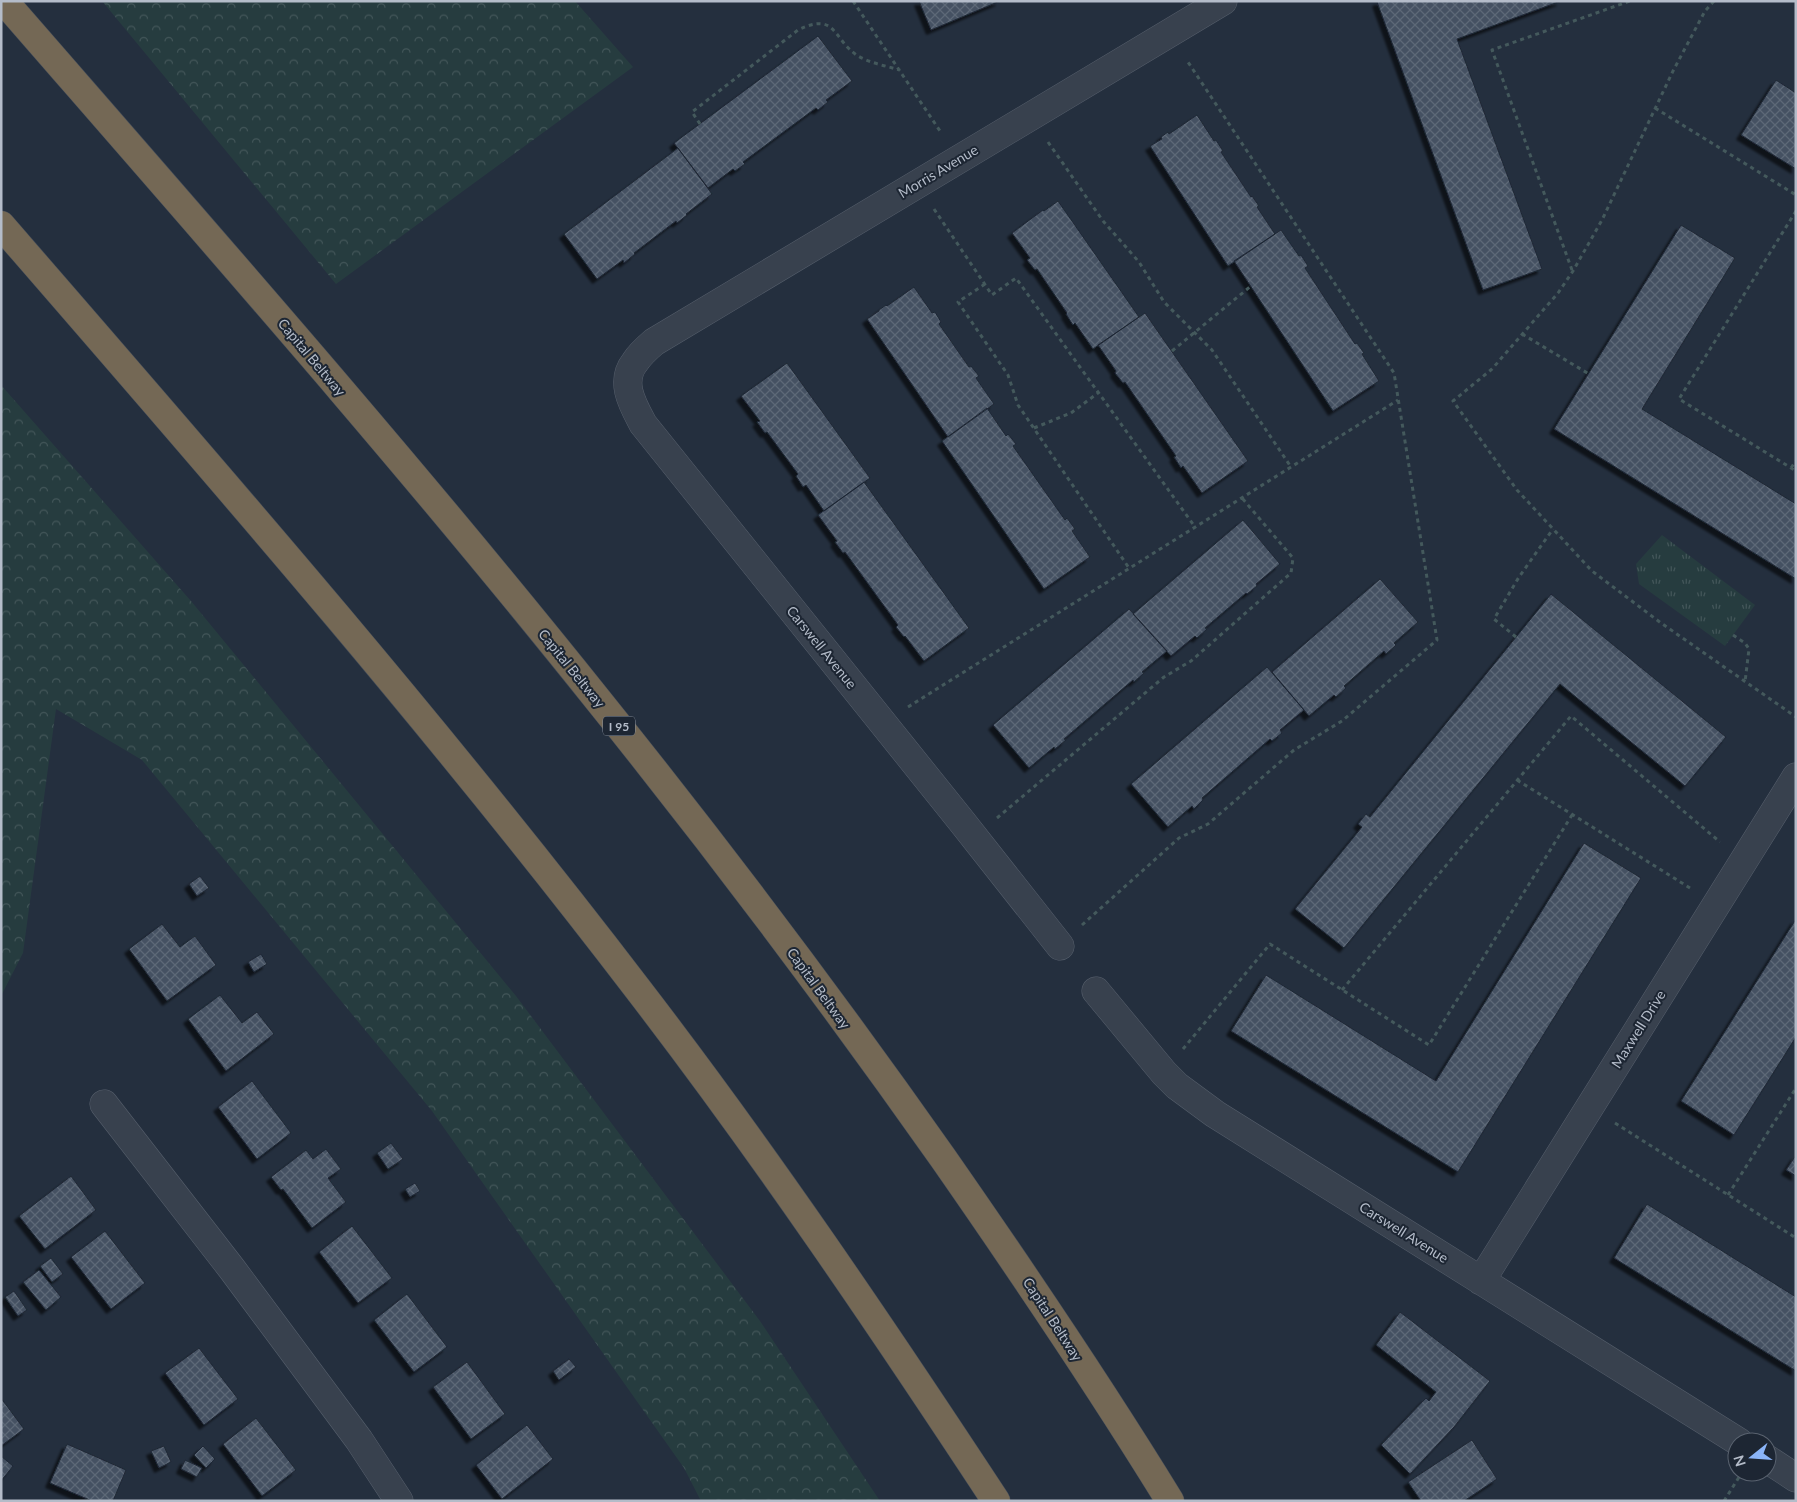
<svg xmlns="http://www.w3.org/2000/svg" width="1797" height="1502" viewBox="0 0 1797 1502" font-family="Lato,sans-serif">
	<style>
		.forest { fill: url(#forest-crowns) }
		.park { fill: url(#park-tufts) }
		.building { fill: url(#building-cross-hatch); stroke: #1f2835; filter: url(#shadow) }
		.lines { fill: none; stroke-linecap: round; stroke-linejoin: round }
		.minor-casing { stroke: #565f6c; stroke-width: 29 }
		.motorway-casing { stroke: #434c59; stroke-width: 29 }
		.path { stroke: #44595c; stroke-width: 3; stroke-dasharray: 4 4; stroke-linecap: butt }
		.minor { stroke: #38414e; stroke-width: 28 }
		.motorway { stroke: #746855; stroke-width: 28 }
		.labels { text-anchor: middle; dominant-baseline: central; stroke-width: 4; stroke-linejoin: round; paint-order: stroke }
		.shield { fill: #1d2633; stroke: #878f9c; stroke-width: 1 }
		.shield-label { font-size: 12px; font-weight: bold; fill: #b4bcc9 }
		.street-label { font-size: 14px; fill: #b4bcc9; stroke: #1d2633 }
	</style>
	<defs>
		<pattern id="forest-crowns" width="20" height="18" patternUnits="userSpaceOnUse" patternTransform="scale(1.25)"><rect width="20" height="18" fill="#263c3f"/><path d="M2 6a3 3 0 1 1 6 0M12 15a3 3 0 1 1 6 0" fill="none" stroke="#435659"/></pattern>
		<pattern id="park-tufts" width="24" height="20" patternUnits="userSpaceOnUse" patternTransform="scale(1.25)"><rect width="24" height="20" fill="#263c3f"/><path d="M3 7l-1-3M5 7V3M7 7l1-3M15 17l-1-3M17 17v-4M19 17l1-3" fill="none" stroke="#435659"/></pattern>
		<pattern id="building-cross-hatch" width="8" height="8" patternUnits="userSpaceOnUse" patternTransform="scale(1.25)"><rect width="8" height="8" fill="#455162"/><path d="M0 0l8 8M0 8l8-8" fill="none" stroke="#5d6877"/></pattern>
		<filter id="shadow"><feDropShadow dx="-4.5" dy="4.5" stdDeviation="1" flood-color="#0009"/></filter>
	</defs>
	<rect width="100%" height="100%" fill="#242f3e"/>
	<path class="forest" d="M 102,1 L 575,1 L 633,67 L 336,284 Z
		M 1,385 L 191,601 L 516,996 L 760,1321 L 880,1501 L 701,1501 L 684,1468 L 432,1111 L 142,760 L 56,709 L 23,953 L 1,996 Z"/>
	<path class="park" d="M 1662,535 L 1755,605 L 1725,646 L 1639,584 L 1636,564 Z"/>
	<path class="building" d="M 919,1 L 1000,1 L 931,30 Z
		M 1379,1 L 1561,1 L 1457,39 L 1542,269 L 1483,290 L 1377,2 Z
		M 818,36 L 852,81 L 826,100 L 828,102 L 818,110 L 816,108 L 743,162 L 745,164 L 735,171 L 733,169 L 708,188 L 674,143 Z
		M 1776,80 L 1796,93 L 1796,169 L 1741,135 Z
		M 1197,115 L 1214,141 L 1216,140 L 1223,151 L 1221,152 L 1251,197 L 1252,196 L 1259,206 L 1257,207 L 1275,234 L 1228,266 L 1150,146 L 1162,139 L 1161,137 L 1168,132 L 1169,134 Z
		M 678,148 L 712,194 L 686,214 L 687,215 L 677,223 L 676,221 L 634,253 L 635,254 L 624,263 L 623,260 L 597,279 L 564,234 Z
		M 1058,201 L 1139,317 L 1093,349 L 1075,323 L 1073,325 L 1066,314 L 1067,313 L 1037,269 L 1035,270 L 1027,260 L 1030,258 L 1012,233 L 1043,210 L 1044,211 Z
		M 1681,225 L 1735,258 L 1642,409 L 1796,504 L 1796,579 L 1554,429 Z
		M 1281,230 L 1299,256 L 1301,255 L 1308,266 L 1305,268 L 1355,344 L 1357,343 L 1364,353 L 1362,354 L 1379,381 L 1333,411 L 1234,261 Z
		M 914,287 L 932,313 L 935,312 L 941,322 L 939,324 L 969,367 L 971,366 L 979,376 L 976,378 L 994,404 L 948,437 L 867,319 L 879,311 L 879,310 L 886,305 L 887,306 Z
		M 1145,313 L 1248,461 L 1202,493 L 1183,466 L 1181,468 L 1174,457 L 1176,456 L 1125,382 L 1123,383 L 1115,373 L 1116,371 L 1098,345 Z
		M 787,363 L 870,478 L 824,511 L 806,485 L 803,487 L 796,476 L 798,474 L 767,432 L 765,433 L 757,422 L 760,421 L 741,396 Z
		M 987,408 L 1006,436 L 1008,434 L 1016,444 L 1013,446 L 1065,520 L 1067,518 L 1075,529 L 1072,531 L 1090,557 L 1044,589 L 942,441 Z
		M 864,482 L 969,628 L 924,661 L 905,636 L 904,637 L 896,627 L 898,625 L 845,552 L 843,553 L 835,542 L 837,541 L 818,515 Z
		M 1243,520 L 1280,564 L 1256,584 L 1257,586 L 1247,594 L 1246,593 L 1205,628 L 1207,629 L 1197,638 L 1195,636 L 1171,656 L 1133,614 Z
		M 1380,579 L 1418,622 L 1394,643 L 1396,645 L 1386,654 L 1384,651 L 1344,686 L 1346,688 L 1336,697 L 1334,695 L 1309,716 L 1272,672 Z
		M 1551,594 L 1726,737 L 1685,786 L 1560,684 L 1344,948 L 1295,909 L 1362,827 L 1358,824 L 1366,814 L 1370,817 Z
		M 1129,609 L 1167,651 L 1142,672 L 1144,673 L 1134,682 L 1133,680 L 1064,739 L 1066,740 L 1055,749 L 1054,747 L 1029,768 L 993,725 Z
		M 1267,667 L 1304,710 L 1280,730 L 1282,733 L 1272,741 L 1270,739 L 1202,798 L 1203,800 L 1194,809 L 1192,806 L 1168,827 L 1131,784 Z
		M 1584,843 L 1641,878 L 1458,1172 L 1231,1031 L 1266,975 L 1436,1081 Z
		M 200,876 L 209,888 L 197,896 L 189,884 Z
		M 1796,919 L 1796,1037 L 1734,1135 L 1681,1101 Z
		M 162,924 L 180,947 L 195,936 L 216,965 L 167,1001 L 129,949 Z
		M 261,954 L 267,964 L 254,972 L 248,962 Z
		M 220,995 L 242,1023 L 257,1012 L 274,1034 L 226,1071 L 188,1019 Z
		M 252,1081 L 291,1133 L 257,1159 L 218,1107 Z
		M 391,1143 L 403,1159 L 388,1169 L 377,1153 Z
		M 326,1149 L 341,1169 L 328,1178 L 346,1202 L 312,1228 L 283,1189 L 281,1190 L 271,1177 L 306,1150 L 313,1159 Z
		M 1796,1155 L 1796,1176 L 1786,1170 Z
		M 71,1176 L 96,1210 L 45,1249 L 19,1216 Z
		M 415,1183 L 420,1191 L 410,1197 L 405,1189 Z
		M 1647,1204 L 1796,1297 L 1796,1371 L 1614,1258 Z
		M 352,1226 L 392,1278 L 358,1303 L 319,1252 Z
		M 105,1231 L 145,1283 L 111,1309 L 71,1257 Z
		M 51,1258 L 63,1274 L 52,1282 L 40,1266 Z
		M 39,1270 L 61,1297 L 46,1310 L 23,1282 Z
		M 14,1291 L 27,1310 L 18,1316 L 5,1297 Z
		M 407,1294 L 447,1347 L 414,1372 L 374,1320 Z
		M 1400,1312 L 1490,1381 L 1454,1427 L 1410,1474 L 1381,1445 L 1426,1398 L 1429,1401 L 1436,1392 L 1376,1345 Z
		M 199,1348 L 238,1399 L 204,1425 L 165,1373 Z
		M 569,1359 L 576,1367 L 559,1380 L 553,1371 Z
		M 467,1362 L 505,1414 L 471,1439 L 433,1387 Z
		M 1,1398 L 24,1429 L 1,1446 Z
		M 256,1418 L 296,1470 L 262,1496 L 223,1444 Z
		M 527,1425 L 553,1459 L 502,1499 L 476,1465 Z
		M 1472,1440 L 1497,1479 L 1464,1501 L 1421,1501 L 1408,1482 Z
		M 67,1444 L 126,1470 L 113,1501 L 92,1501 L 50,1483 Z
		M 164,1446 L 171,1462 L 159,1468 L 151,1451 Z
		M 203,1446 L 215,1459 L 206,1468 L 194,1455 Z
		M 1,1456 L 13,1466 L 1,1481 Z
		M 185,1460 L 202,1468 L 197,1477 L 181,1469 Z"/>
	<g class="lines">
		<g class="minor-casing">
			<path id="minor" d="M 1060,946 L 963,823 L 643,424 C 633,405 619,382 635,362 C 640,354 647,348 654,342 L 1223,1
				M 1096,991 L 1164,1073 L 1177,1086 L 1215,1114 L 1739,1442
				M 104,1104 L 232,1269 L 359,1440 L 399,1501
				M 1481,1281 L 1796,777
				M 1767,1459 L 1796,1478"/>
		</g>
		<g class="motorway-casing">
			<path id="motorway" d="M 4,1 C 205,232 407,461 598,700 C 718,849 833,1002 943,1158 C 1021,1270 1098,1384 1170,1501
				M 1,225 C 218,475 436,725 637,988 C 764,1153 881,1326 996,1501"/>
		</g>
		<path class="path" d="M 853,1 L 942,134
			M 1714,1 L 1705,11 L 1673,71 L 1602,220 L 1573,271 L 1558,293 L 1492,369 L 1453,401 L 1517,490 L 1592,571 L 1661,623 L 1796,717
			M 1655,108 L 1796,195
			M 700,124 L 692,112 L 798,30 C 837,11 832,39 858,56 C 870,63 886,66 900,70
			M 1048,142 L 1103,221 L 1139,262 L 1164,302 L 1212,350 L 1291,467
			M 934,209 L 992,295 L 1016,278 L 1195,527
			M 1796,211 L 1679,399 L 1796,471
			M 1572,270 L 1492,50 L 1630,1
			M 985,284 L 958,302 L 1008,375 L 1018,405 L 1129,568
			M 1522,334 L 1589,374
			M 1172,351 L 1251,286
			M 1034,428 L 1071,413 L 1098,393
			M 1791,468 L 1796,461
			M 1733,635 L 1745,643 L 1749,649 L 1745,682
			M 1516,637 L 1494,619 L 1519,577 L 1553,529
			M 908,707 L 1398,400
			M 1517,780 L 1690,888
			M 997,818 L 1164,677 L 1191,661 L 1291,573 L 1293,558 L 1242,498
			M 1082,925 L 1179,838 L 1208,824 L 1294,750 L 1342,721 L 1437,640 L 1394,373 L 1186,59
			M 1342,990 L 1571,716 L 1720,842
			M 1183,1049 L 1270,944 L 1429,1045 L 1572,815
			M 1615,1123 L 1796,1238
			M 1728,1195 L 1796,1088
			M 1724,1501 L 1741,1474"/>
		<use href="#minor" class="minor"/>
		<use href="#motorway" class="motorway"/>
	</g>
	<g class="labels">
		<rect class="shield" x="603" y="716.5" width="32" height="19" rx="4"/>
		<g class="shield-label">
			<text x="619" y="726">I 95</text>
		</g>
		<g class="street-label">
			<text transform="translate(938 171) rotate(-31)">Morris Avenue</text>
			<text transform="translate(312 357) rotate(50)">Capital Beltway</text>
			<text transform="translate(822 647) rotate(51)">Carswell Avenue</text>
			<text transform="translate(572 668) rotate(51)">Capital Beltway</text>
			<text transform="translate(819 988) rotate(54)">Capital Beltway</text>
			<text transform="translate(1638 1029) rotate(-58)">Maxwell Drive</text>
			<text transform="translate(1404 1232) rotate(32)">Carswell Avenue</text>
			<text transform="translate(1053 1319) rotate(57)">Capital Beltway</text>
		</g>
	</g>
	<rect width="1797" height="1502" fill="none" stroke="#b4bcc9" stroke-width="5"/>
	<g transform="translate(1752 1457) rotate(253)"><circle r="24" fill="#1d2633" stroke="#59626f"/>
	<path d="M0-4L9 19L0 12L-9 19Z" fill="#8ab4f8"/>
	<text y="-8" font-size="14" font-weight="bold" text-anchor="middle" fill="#b4bcc9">N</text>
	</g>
</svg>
